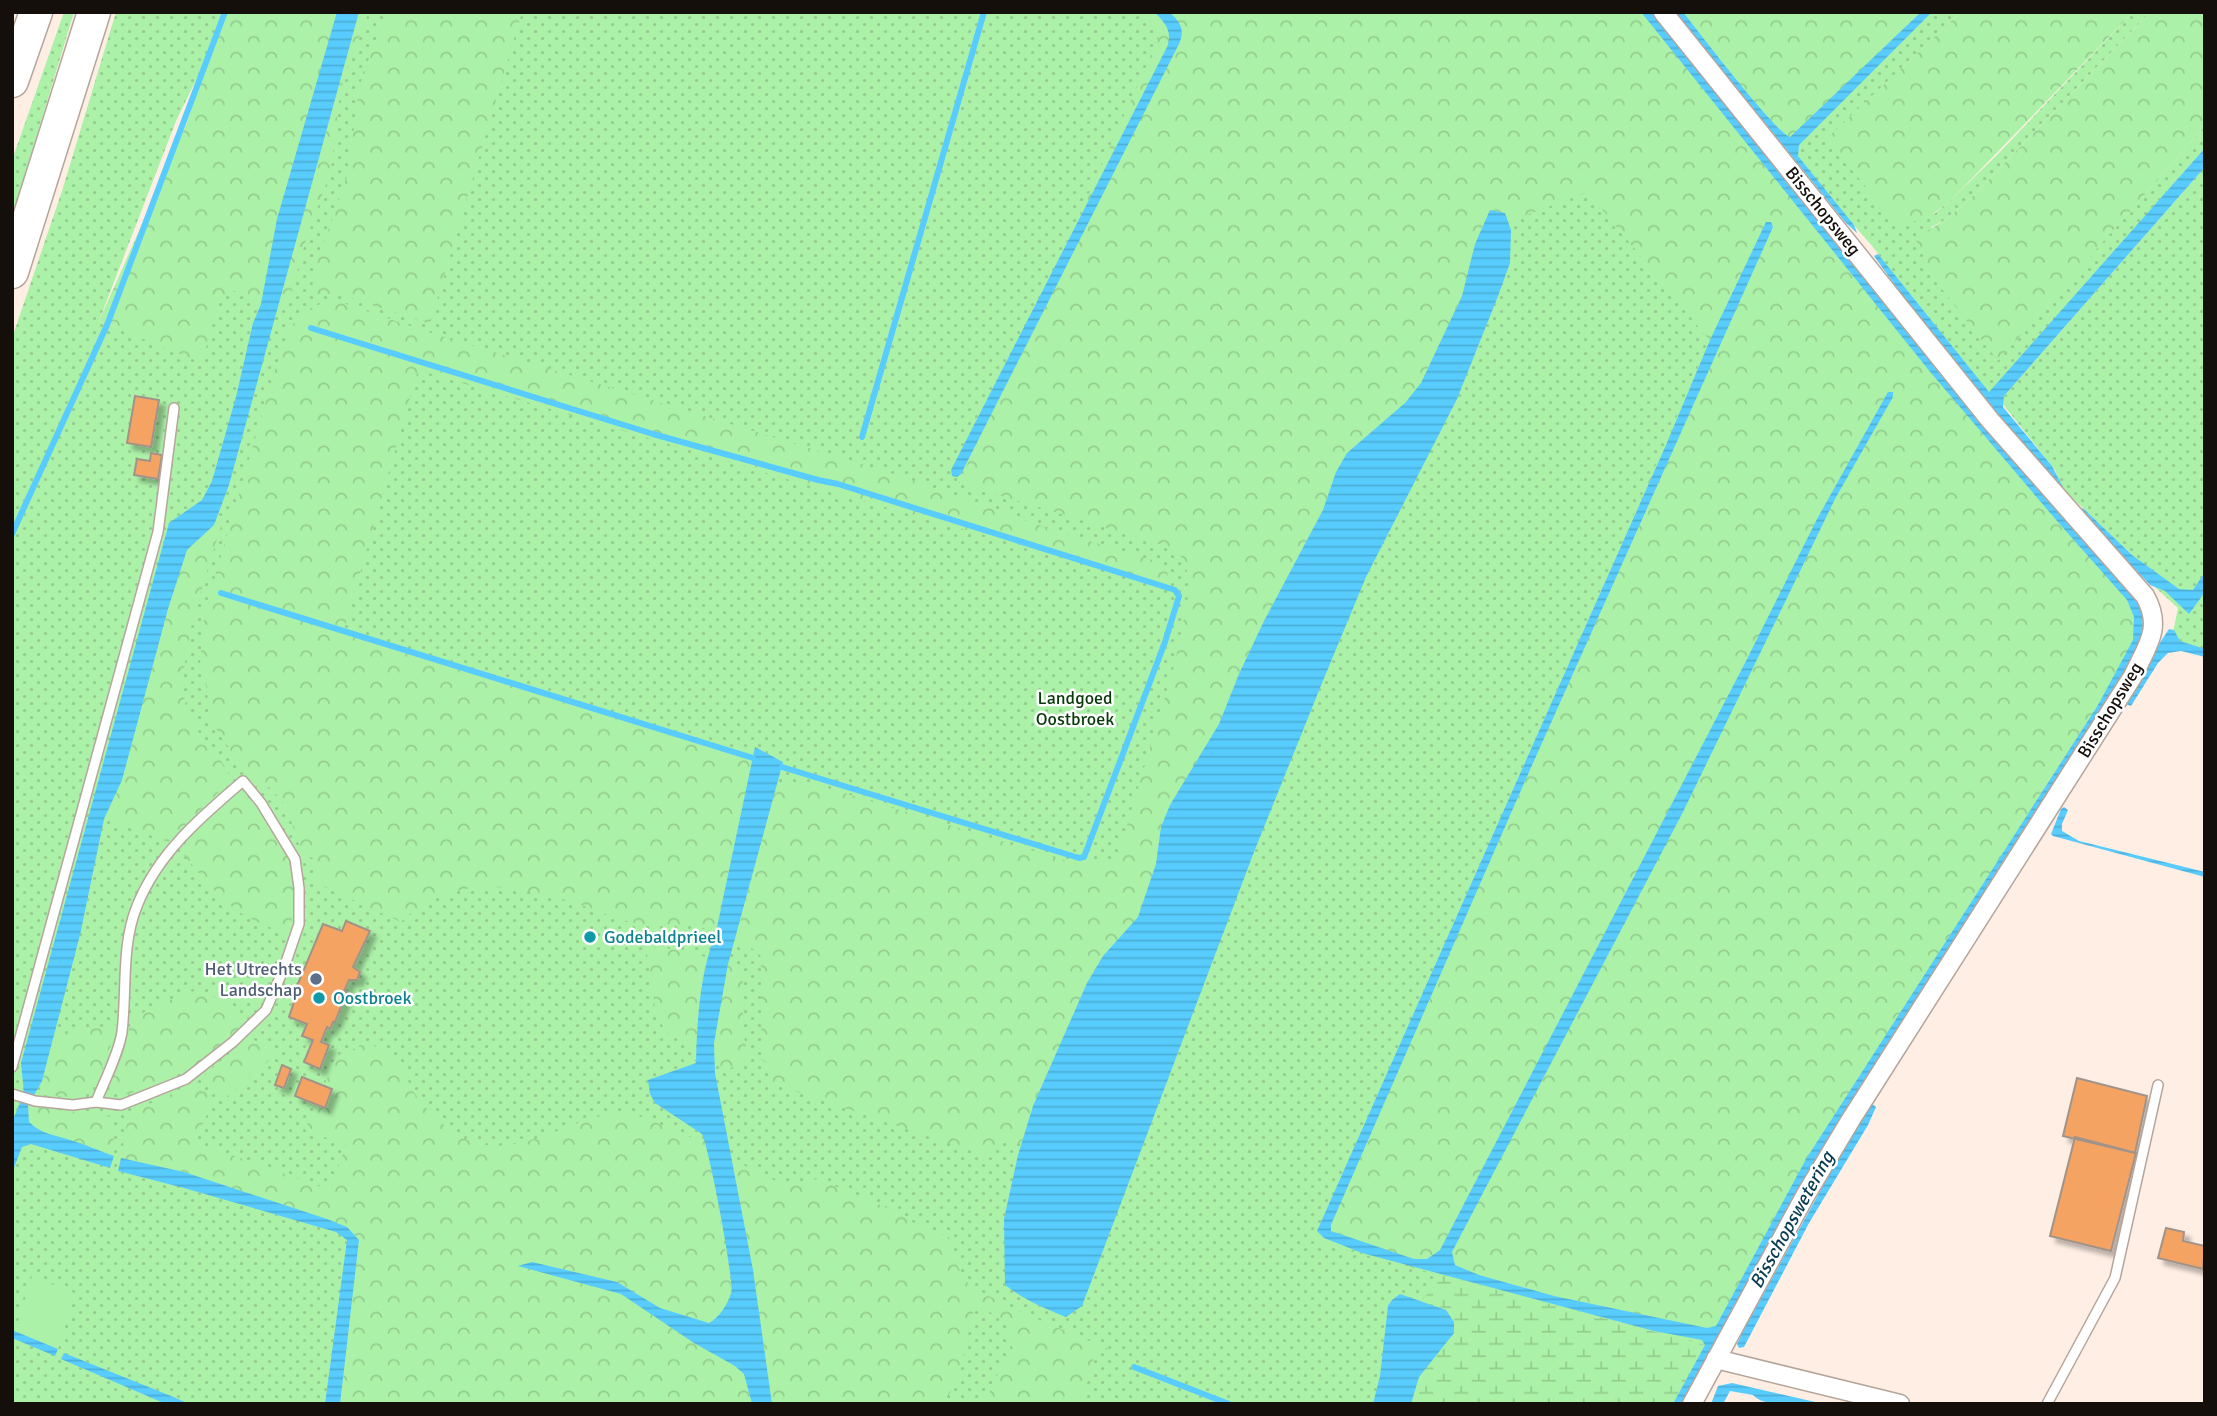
<svg xmlns="http://www.w3.org/2000/svg" width="2217" height="1416" viewBox="0 0 2217 1416" font-family="Signika,sans-serif">
	<style>
		.grass { fill: url(#grass-dots) }
		.forest { fill: url(#forest-crowns) }
		.wetland { fill: url(#wetland-marsh) }
		.garden { fill: #acf1a8 }
		.water { fill: url(#water-rules) }
		.lines { fill: none; stroke-linecap: round; stroke-linejoin: round }
		.stream { stroke: #58ccfe; stroke-width: 6 }
		.building { fill: #f5a364; stroke: #a29389; stroke-width: 2; filter: url(#shadow) }
		.service-casing { stroke: #b5a59b; stroke-width: 12 }
		.minor-casing { stroke: #b5a59b; stroke-width: 21 }
		.motorway-casing { stroke: #b5a59b; stroke-width: 35 }
		.service { stroke: #fff; stroke-width: 9 }
		.minor { stroke: #fff; stroke-width: 18 }
		.motorway { stroke: #fff; stroke-width: 32 }
		.culture-dot { fill: #0f9aa8; stroke: #fff; stroke-width: 2.5 }
		.service-dot { fill: #5c6f8a; stroke: #fff; stroke-width: 2.5 }
		.labels { text-anchor: middle; dominant-baseline: central; stroke-width: 5; stroke-linejoin: round; paint-order: stroke }
		.street-label { font-size: 18px; fill: #140f0b; stroke: #fff }
		.park-label { font-size: 18px; fill: #083b0a; stroke: #fff }
		.culture-label { font-size: 18px; fill: #0d838f; stroke: #fff; text-anchor: start }
		.service-label { font-size: 18px; fill: #4e5e75; stroke: #fff; text-anchor: end }
		.water-label { font-size: 19px; font-style: italic; fill: #083c51; stroke: #fff }
	</style>
	<defs>
		<pattern id="grass-dots" width="8" height="8" patternUnits="userSpaceOnUse" patternTransform="scale(1.75)"><rect width="8" height="8" fill="#acf1a8"/><path d="M2 2h.1M6 6h.1" fill="none" stroke="#93cd8f" stroke-width="1.8" stroke-linecap="round"/></pattern>
		<pattern id="forest-crowns" width="20" height="18" patternUnits="userSpaceOnUse" patternTransform="scale(1.75)"><rect width="20" height="18" fill="#acf1a8"/><path d="M2 6a3 3 0 1 1 6 0M12 15a3 3 0 1 1 6 0" fill="none" stroke="#93cd8f"/></pattern>
		<pattern id="wetland-marsh" width="20" height="14" patternUnits="userSpaceOnUse" patternTransform="scale(1.75)"><rect width="20" height="14" fill="#acf1a8"/><path d="M1 5h8M5 5V1M11 12h8M15 12V8" fill="none" stroke="#93cd8f"/></pattern>
		<pattern id="water-rules" width="6" height="5" patternUnits="userSpaceOnUse" patternTransform="scale(1.75)"><rect width="6" height="5" fill="#58ccfe"/><path d="M0 2.5h6" fill="none" stroke="#4caed8"/></pattern>
		<filter id="shadow"><feDropShadow dx="6" dy="6" stdDeviation="2" flood-color="#0004"/></filter>
	</defs>
	<rect width="100%" height="100%" fill="#feeee3"/>
	<path class="grass" d="M 64,12 L 74,12 L 12,218 L 12,160 Z
		M 116,12 L 225,12 L 220,31 L 176,121 L 99,321 L 117,328 L 229,12 L 1650,12 L 2137,652 L 1686,1404 L 12,1404 L 12,338 L 62,191 Z
		M 1932,12 L 1961,12 L 1827,139 L 1934,214 L 1953,198 L 1999,153 L 2133,12 L 2150,12 L 1970,199 L 1945,220 L 1931,227 L 1998,360 L 2205,126 L 2205,148 L 2004,378 L 1984,398 L 1873,247 L 1787,149 Z
		M 2205,167 L 2205,655 L 2171,642 L 2178,608 L 2156,588 L 2132,555 L 2063,489 L 2055,470 L 2002,403 L 2004,396 Z"/>
	<path class="forest" d="M 225,12 L 337,12 L 277,219 L 261,304 L 234,291 L 227,294 L 219,301 L 202,363 L 99,321 L 186,125 Z
		M 359,12 L 369,12 L 347,68 L 340,93 L 331,170 L 306,240 L 288,304 L 276,310 Z
		M 388,12 L 522,12 L 430,324 L 339,294 L 311,294 L 315,269 L 348,173 L 358,96 L 363,73 Z
		M 1140,12 L 1653,12 L 2144,611 L 2147,631 L 1875,1053 L 1707,1345 L 1315,1242 L 1710,341 L 1588,192 L 1508,222 L 1504,213 L 1490,210 L 1475,244 L 1462,296 L 1421,383 L 1405,403 L 1336,472 L 1323,510 L 1264,621 L 1239,674 L 1219,724 L 1170,805 L 1161,827 L 1156,864 L 1138,917 L 1103,956 L 1087,983 L 1033,1106 L 1021,1144 L 998,1139 L 992,1158 L 768,1082 L 770,1063 L 756,1058 L 766,1056 L 761,1028 L 761,957 C 756,947 744,947 736,939 L 773,795 L 792,782 L 808,782 L 1077,864 L 1106,861 L 1116,863 L 1175,663 L 1188,597 L 1189,576 L 1181,556 L 1163,545 L 959,483 L 1156,44 L 1161,31 Z
		M 1674,12 L 1932,12 L 1787,149 Z
		M 1961,12 L 2133,12 L 1953,198 C 1931,216 1926,222 1896,223 L 1826,139 Z
		M 2150,12 L 2205,12 L 2205,126 L 1998,361 L 1934,279 L 1915,238 L 1945,220 L 1970,199 Z
		M 337,301 L 428,332 L 891,473 L 1053,530 L 1152,560 L 1167,571 L 1170,587 L 834,493 L 418,370 L 343,633 L 743,754 L 755,747 L 716,932 C 690,921 662,928 636,923 C 618,920 601,912 584,906 C 521,885 454,871 401,922 L 314,882 L 315,859 L 302,853 L 286,806 L 271,789 L 240,764 L 210,720 L 207,702 L 208,693 L 200,662 L 205,613 L 211,590 L 275,370 L 291,327 L 300,314 L 317,305 Z
		M 223,520 L 193,617 L 181,686 L 187,709 L 199,733 L 220,759 L 229,774 L 225,786 L 168,842 C 146,834 128,825 104,819 L 122,780 L 168,609 L 187,550 Z
		M 240,791 L 254,800 L 286,850 L 296,891 L 290,934 C 230,916 218,896 180,850 L 212,812 Z
		M 646,947 L 666,948 L 706,957 L 696,1048 L 667,1033 L 656,1015 Z
		M 733,963 L 743,981 L 743,1030 L 748,1059 L 725,1071 L 714,1059 L 717,1021 L 728,964 Z
		M 189,991 L 211,994 L 246,1024 C 204,1061 175,1083 119,1096 L 109,1089 L 124,1048 L 132,1018 Z
		M 118,1024 L 103,1066 L 90,1091 L 74,1097 L 41,1095 L 45,1064 L 52,1036 Z
		M 249,1038 L 280,1051 L 222,1101 L 205,1074 Z
		M 370,1043 C 379,1049 393,1056 400,1064 C 406,1070 407,1081 411,1088 C 422,1105 439,1123 456,1134 C 505,1165 556,1126 604,1115 C 642,1106 670,1135 706,1141 L 715,1187 L 732,1292 L 722,1311 L 709,1323 L 660,1308 L 631,1289 L 532,1262 L 519,1266 L 621,1294 L 694,1343 L 735,1366 L 744,1374 L 752,1404 L 340,1404 L 359,1239 L 347,1227 L 327,1219 L 184,1172 L 121,1158 L 129,1112 L 164,1098 L 193,1082 L 214,1098 L 195,1142 L 330,1190 L 346,1145 L 305,1130 L 332,1067 L 340,1054 Z
		M 28,1106 L 113,1117 L 114,1156 C 99,1151 85,1144 70,1140 C 55,1135 41,1134 29,1122 Z
		M 731,1159 L 782,1184 L 818,1179 L 897,1212 L 919,1226 L 949,1237 L 958,1267 L 969,1285 L 1013,1309 L 1109,1349 L 1108,1354 L 1095,1352 L 1082,1404 L 987,1404 L 992,1383 L 1013,1351 L 1006,1320 L 975,1305 L 957,1383 L 942,1404 L 772,1404 L 753,1270 Z"/>
	<path class="wetland" d="M 1443,1276 L 1705,1345 L 1673,1404 L 1411,1404 C 1413,1395 1415,1385 1419,1377 C 1429,1359 1469,1331 1448,1312 C 1441,1306 1430,1303 1422,1300 Z"/>
	<path class="garden" d="M 32,1276 L 74,1293 L 58,1349 L 15,1331 Z"/>
	<path class="water" d="M 337,12 L 359,12 L 229,485 L 214,525 L 187,550 L 168,609 L 122,780 L 104,819 L 80,935 L 42,1081 L 28,1106 L 29,1122 C 41,1134 55,1135 70,1140 C 85,1144 99,1151 114,1156 L 110,1168 L 31,1144 L 22,1147 L 12,1173 L 12,1122 L 24,1093 L 21,1063 L 169,523 L 202,500 L 212,481 L 236,397 L 253,323 L 261,304 L 277,219 Z
		M 1154,12 L 1169,12 C 1181,22 1185,30 1179,44 L 961,474 L 957,477 L 952,476 L 951,470 L 1167,47 C 1173,32 1165,22 1154,12 Z
		M 1641,12 L 1653,12 L 2138,601 C 2148,625 2141,642 2130,665 L 1843,1114 L 1782,1221 L 1683,1404 L 1673,1404 L 1705,1345 L 1702,1340 L 1654,1331 L 1362,1253 L 1324,1238 L 1317,1231 L 1666,445 L 1710,340 L 1766,222 L 1771,222 L 1773,227 L 1529,772 L 1331,1225 L 1331,1231 L 1414,1259 L 1427,1259 L 1440,1250 L 1746,661 L 1817,519 L 1888,392 L 1893,392 L 1893,397 L 1835,499 L 1683,812 L 1452,1252 L 1455,1265 L 1479,1275 L 1554,1296 L 1707,1328 L 1716,1326 L 1806,1159 L 2098,705 L 2133,640 L 2134,617 L 2127,600 L 2057,521 L 1931,373 Z
		M 1675,12 L 1683,12 C 1698,31 1775,132 1790,137 L 1921,12 L 1932,12 L 1799,145 L 1798,156 L 1854,225 L 1857,233 L 1845,222 Z
		M 2205,148 L 2205,167 L 2004,396 L 2003,407 L 2052,466 L 2063,487 L 2062,489 L 2053,482 L 1902,295 L 1874,256 L 1878,254 L 1989,392 Z
		M 1490,210 L 1505,213 L 1511,230 L 1510,263 L 1498,296 L 1457,399 L 1366,577 L 1322,683 L 1254,852 L 1082,1306 L 1066,1317 C 1043,1308 1025,1300 1005,1285 L 1004,1219 L 1018,1155 L 1033,1106 L 1087,983 L 1103,956 L 1138,917 L 1156,864 L 1161,827 L 1170,805 L 1219,724 L 1239,674 L 1264,621 L 1323,510 L 1336,472 L 1347,453 L 1405,403 L 1421,383 L 1462,296 L 1475,244 Z
		M 2083,508 L 2132,555 L 2179,589 L 2193,590 L 2205,572 L 2205,592 L 2189,614 L 2165,591 L 2150,585 L 2080,511 Z
		M 2169,629 L 2174,630 L 2180,641 L 2205,649 L 2205,657 L 2181,651 L 2168,653 L 2158,663 L 2131,706 L 2126,704 L 2161,641 Z
		M 755,747 L 783,762 L 728,964 L 714,1043 L 715,1073 L 753,1270 L 772,1404 L 752,1404 L 744,1374 L 735,1366 L 694,1343 L 621,1294 L 518,1266 L 532,1262 L 617,1282 L 660,1308 L 709,1323 C 719,1318 728,1304 731,1293 C 735,1282 709,1148 702,1134 L 655,1103 L 650,1094 L 648,1080 L 696,1063 C 697,1019 700,973 716,932 Z
		M 2064,807 L 2068,810 L 2062,824 L 2062,831 L 2079,841 L 2205,872 L 2205,877 L 2053,836 L 2051,834 L 2061,809 Z
		M 1871,1103 L 1876,1107 L 1868,1125 L 1809,1223 L 1744,1347 L 1739,1348 L 1737,1344 L 1744,1329 L 1834,1166 Z
		M 121,1158 L 184,1172 L 327,1219 L 347,1227 L 359,1240 L 340,1404 L 325,1404 L 347,1240 L 336,1232 L 184,1188 L 118,1171 Z
		M 1400,1294 L 1446,1310 L 1454,1322 L 1454,1333 L 1419,1377 L 1411,1404 L 1373,1404 L 1380,1376 L 1388,1306 L 1392,1300 Z
		M 12,1330 L 58,1349 L 55,1356 L 12,1338 Z
		M 64,1353 L 176,1398 L 189,1404 L 166,1404 L 61,1359 Z
		M 1732,1383 L 1824,1404 C 1805,1404 1765,1409 1753,1395 L 1730,1391 L 1723,1404 L 1711,1404 L 1718,1386 Z"/>
	<g class="lines">
		<path class="stream" d="M 311,328 L 653,434 L 818,480 L 838,484 L 1175,590 L 1179,596 L 1165,642 L 1084,857 L 1079,858 L 782,767
			M 862,437 L 984,12
			M 12,534 L 107,325 L 225,12
			M 221,593 L 753,758
			M 1134,1367 L 1229,1404"/>
	</g>
	<path class="building" d="M 135,396 L 159,400 L 151,447 L 127,443 Z
		M 151,453 L 162,455 L 158,479 L 134,475 L 137,459 L 150,461 Z
		M 346,921 L 370,931 L 353,967 L 360,972 L 357,980 L 349,980 L 344,991 L 347,992 L 335,1022 L 333,1022 L 330,1029 L 327,1027 L 321,1042 L 329,1045 L 320,1069 L 304,1062 L 313,1040 L 302,1036 L 307,1024 L 289,1017 L 299,987 L 297,986 L 323,924 L 342,931 Z
		M 282,1065 L 291,1069 L 284,1088 L 275,1085 Z
		M 302,1077 L 332,1089 L 325,1108 L 295,1096 Z
		M 2077,1078 L 2147,1096 L 2135,1153 L 2063,1136 Z
		M 2075,1137 L 2136,1153 L 2111,1251 L 2050,1236 Z
		M 2166,1228 L 2184,1232 L 2183,1241 L 2205,1246 L 2203,1269 L 2158,1258 Z"/>
	<g class="lines">
		<g class="service-casing">
			<path id="service" d="M 12,1067 L 158,532 L 174,408
				M 12,1094 L 35,1101 L 73,1105 L 96,1102 L 121,1105 L 186,1079 L 233,1042 L 266,1010 L 284,968 L 299,924 L 299,888 L 295,859 L 261,803 L 243,781 C 201,817 158,853 137,906 C 121,945 127,991 122,1032 C 119,1053 104,1082 96,1102
				M 2047,1404 L 2115,1278 L 2158,1085"/>
		</g>
		<g class="minor-casing">
			<path id="minor" d="M 1663,12 L 1990,420 L 2145,596 C 2163,628 2147,646 2133,676 L 1850,1121 L 1805,1196 L 1692,1404
				M 1716,1359 L 1900,1404"/>
		</g>
		<g class="motorway-casing">
			<path id="motorway" d="M 12,81 L 36,12
				M 12,272 L 94,12"/>
		</g>
		<use href="#service" class="service"/>
		<use href="#minor" class="minor"/>
		<use href="#motorway" class="motorway"/>
	</g>
	<g class="culture-dot">
		<circle cx="590" cy="937" r="7"/>
		<circle cx="319" cy="998" r="7"/>
	</g>
	<circle class="service-dot" cx="316" cy="979" r="7"/>
	<g class="labels">
		<g class="street-label">
			<text transform="translate(1823 211) rotate(51)">Bisschopsweg</text>
			<text transform="translate(2110 710) rotate(-59)">Bisschopsweg</text>
		</g>
		<g class="park-label">
			<text x="1075" y="698">Landgoed<tspan x="1075" dy="21">Oostbroek</tspan></text>
		</g>
		<g class="culture-label">
			<text x="604" y="937">Godebaldprieel</text>
			<text x="333" y="998">Oostbroek</text>
		</g>
		<g class="service-label">
			<text x="302" y="969">Het Utrechts<tspan x="302" dy="21">Landschap</tspan></text>
		</g>
		<g class="water-label">
			<text transform="translate(1792 1220) rotate(-61)">Bisschopswetering</text>
		</g>
	</g>
	<rect width="2217" height="1416" fill="none" stroke="#140f0b" stroke-width="28"/>
</svg>
